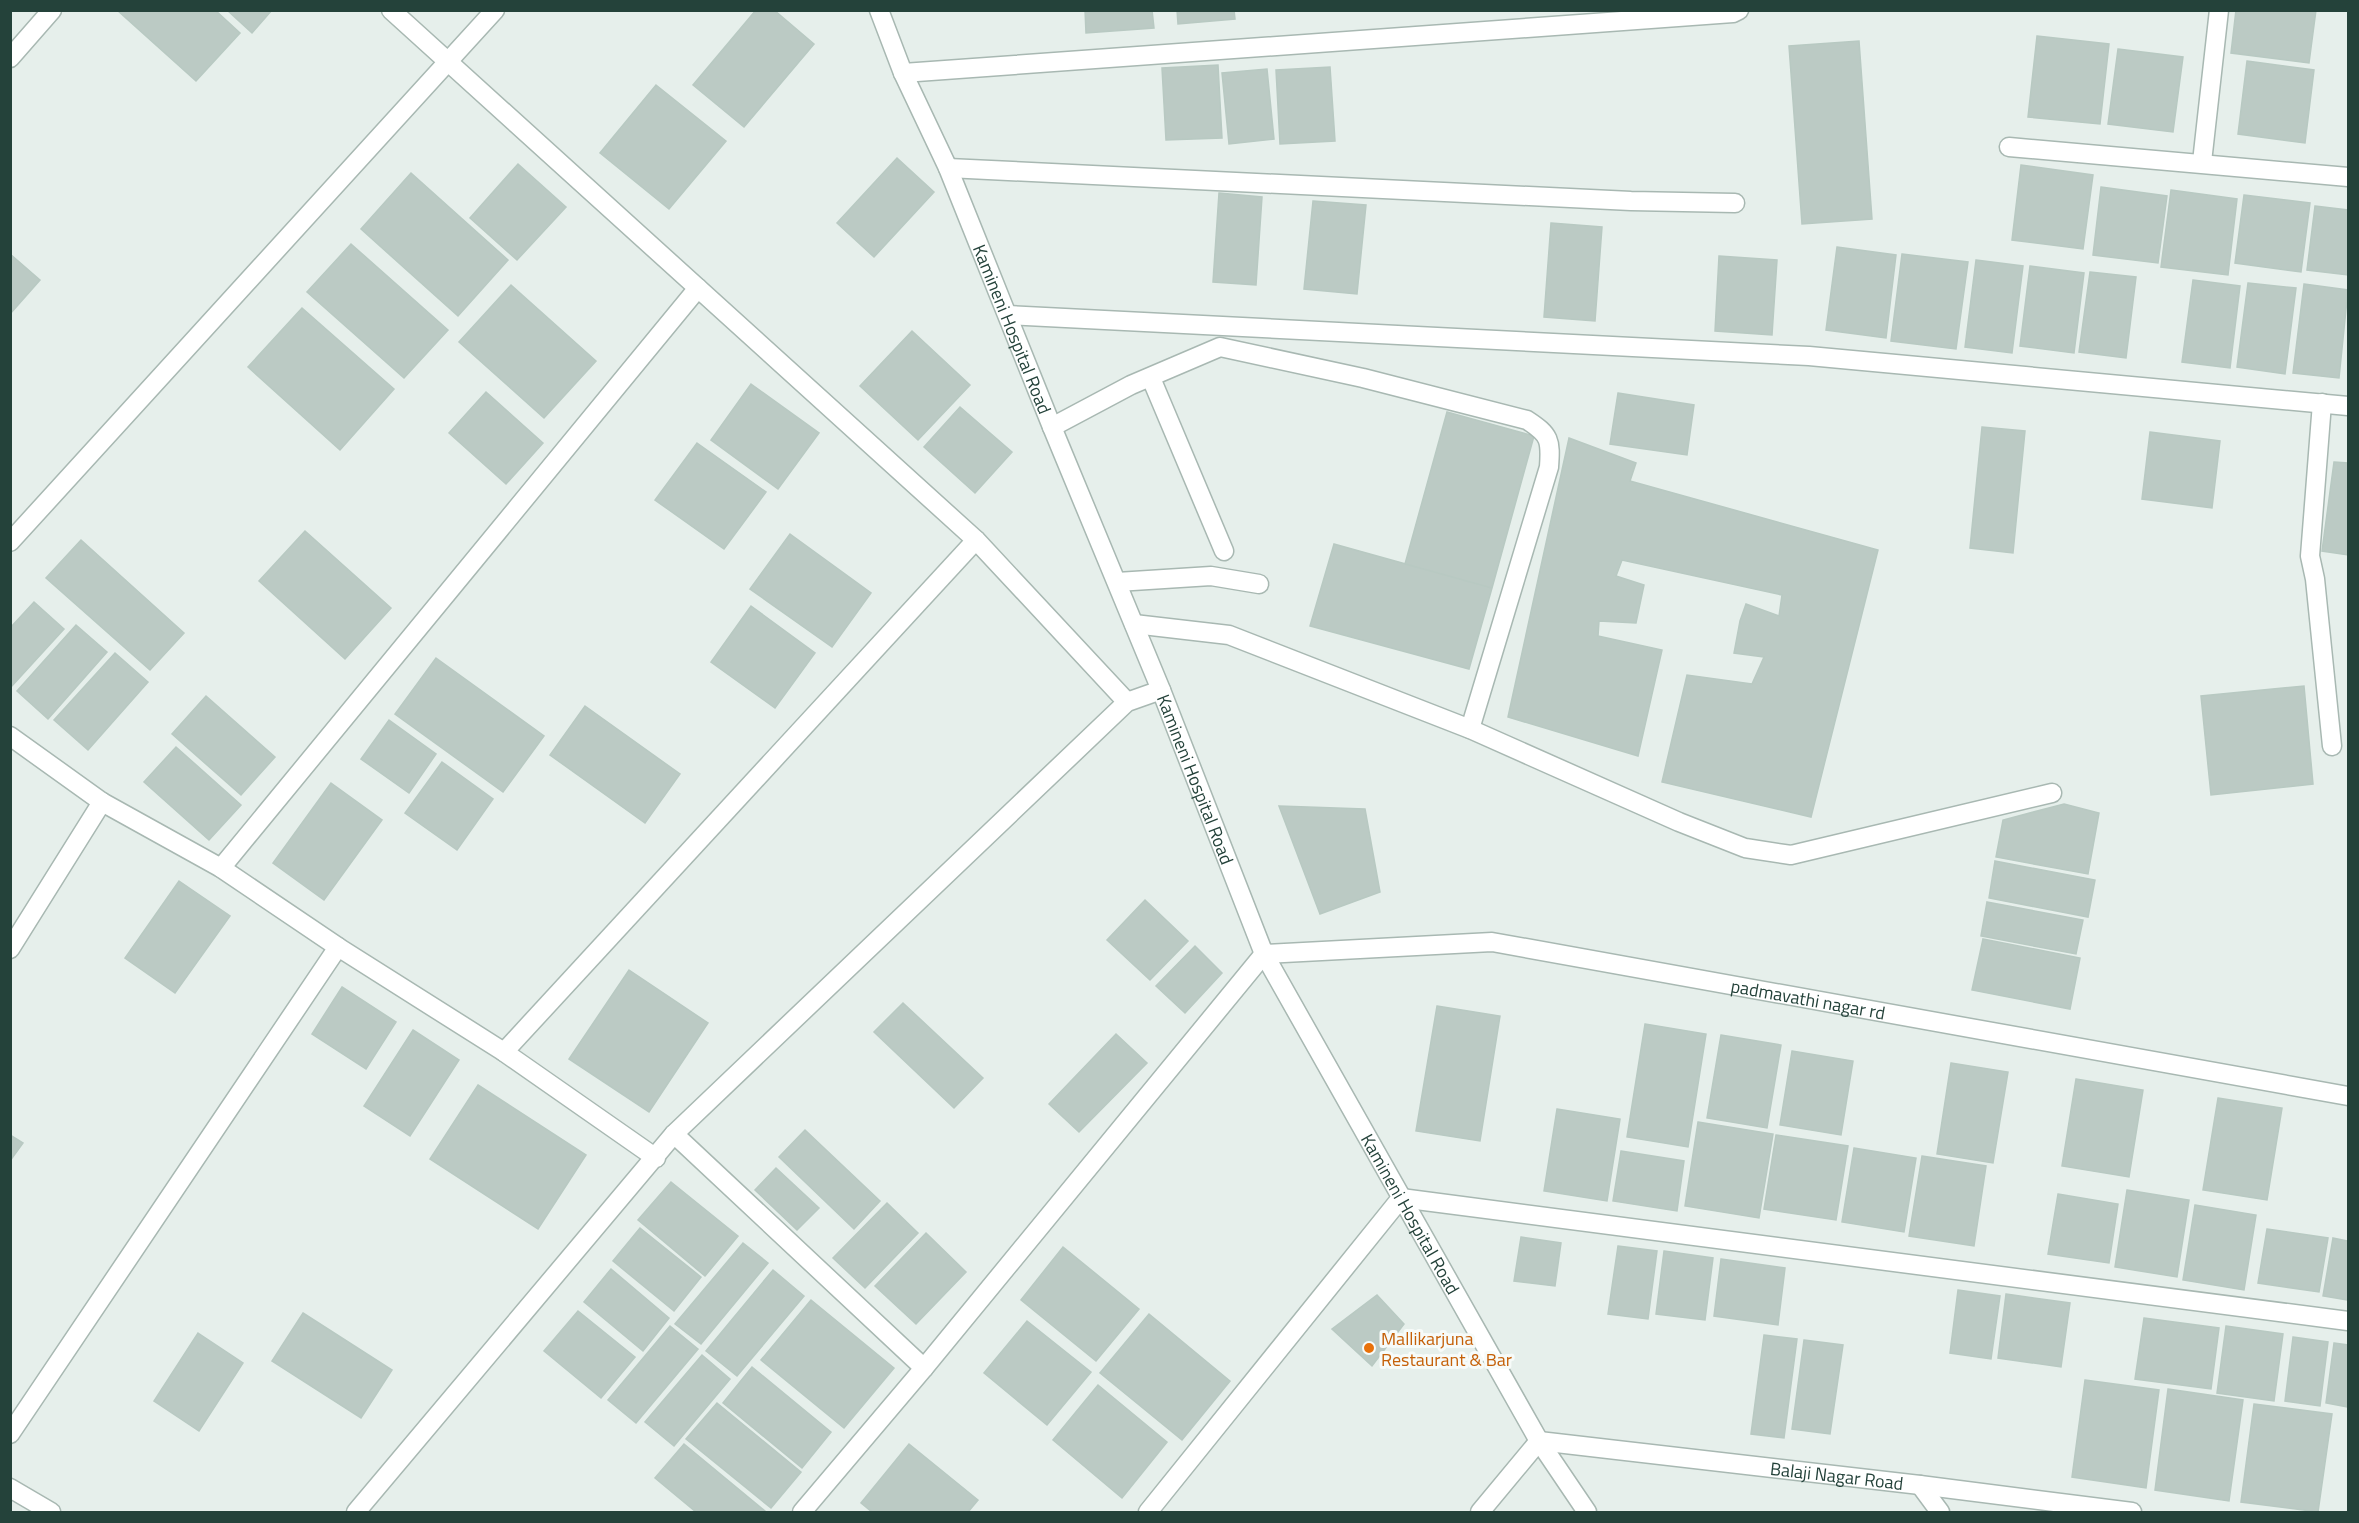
<svg xmlns="http://www.w3.org/2000/svg" width="2359" height="1523" viewBox="0 0 2359 1523" font-family="'Titillium Web',sans-serif">
	<style>
		.building { fill: #bbcac4; stroke: #b8c9c2; stroke-width: 1.5 }
		.lines { fill: none; stroke-linecap: round; stroke-linejoin: round }
		.minor-casing { stroke: #a8b8b2; stroke-width: 21 }
		.minor { stroke: #fff; stroke-width: 18 }
		.food-dot { fill: #e8710a; stroke: #f7fbf9; stroke-width: 2 }
		.labels { text-anchor: middle; dominant-baseline: central; stroke-width: 6; stroke-linejoin: round; paint-order: stroke }
		.street-label { font-size: 18px; fill: #24423a; stroke: #f7fbf9 }
		.food-label { font-size: 18px; fill: #c56008; stroke: #f7fbf9; text-anchor: start }
	</style>
	<rect width="100%" height="100%" fill="#e6efeb"/>
	<path class="building" d="M 117,10 L 215,10 L 240,33 L 196,81 Z
		M 227,10 L 272,10 L 252,33 Z
		M 756,10 L 774,10 L 814,44 L 744,127 L 693,85 Z
		M 1085,10 L 1152,10 L 1154,28 L 1086,33 Z
		M 1177,10 L 1234,10 L 1235,19 L 1178,24 Z
		M 2236,10 L 2316,10 L 2309,63 L 2231,53 Z
		M 2037,36 L 2109,44 L 2100,124 L 2028,117 Z
		M 1859,41 L 1872,219 L 1802,224 L 1789,46 Z
		M 2118,49 L 2183,57 L 2173,132 L 2108,124 Z
		M 2247,61 L 2314,70 L 2305,143 L 2238,134 Z
		M 1218,65 L 1222,138 L 1166,140 L 1162,68 Z
		M 1330,67 L 1335,141 L 1280,144 L 1276,70 Z
		M 1267,69 L 1274,139 L 1229,144 L 1222,73 Z
		M 656,85 L 726,141 L 669,209 L 600,153 Z
		M 897,158 L 934,192 L 874,257 L 837,223 Z
		M 518,164 L 566,207 L 517,260 L 470,218 Z
		M 2021,165 L 2093,175 L 2083,249 L 2012,240 Z
		M 411,173 L 508,260 L 458,316 L 361,229 Z
		M 2101,187 L 2167,196 L 2158,263 L 2093,255 Z
		M 2171,190 L 2237,199 L 2228,275 L 2161,267 Z
		M 1219,193 L 1262,197 L 1256,285 L 1213,282 Z
		M 2244,195 L 2310,203 L 2301,272 L 2235,263 Z
		M 1313,201 L 1366,205 L 1357,294 L 1304,289 Z
		M 2315,206 L 2348,210 L 2348,275 L 2307,270 Z
		M 1551,223 L 1602,227 L 1595,321 L 1544,317 Z
		M 351,244 L 448,330 L 404,378 L 307,292 Z
		M 1837,247 L 1896,255 L 1886,338 L 1826,330 Z
		M 10,254 L 40,280 L 10,314 Z
		M 1902,254 L 1968,262 L 1956,349 L 1891,341 Z
		M 1719,256 L 1777,260 L 1772,335 L 1715,331 Z
		M 1976,260 L 2023,266 L 2012,353 L 1965,347 Z
		M 2030,266 L 2084,273 L 2074,353 L 2020,346 Z
		M 2090,272 L 2136,277 L 2126,358 L 2079,352 Z
		M 2193,280 L 2240,286 L 2230,368 L 2182,362 Z
		M 2248,283 L 2296,288 L 2285,374 L 2237,367 Z
		M 2304,284 L 2348,290 L 2339,378 L 2293,373 Z
		M 511,285 L 596,361 L 544,418 L 459,342 Z
		M 302,308 L 394,389 L 340,450 L 248,367 Z
		M 912,331 L 970,385 L 918,440 L 860,386 Z
		M 751,384 L 819,433 L 778,489 L 711,440 Z
		M 486,392 L 543,443 L 506,484 L 449,433 Z
		M 1618,393 L 1694,405 L 1687,455 L 1610,444 Z
		M 960,407 L 1012,452 L 975,493 L 924,447 Z
		M 1447,412 L 1534,436 L 1492,588 L 1405,564 Z
		M 1982,427 L 2025,431 L 2013,553 L 1970,548 Z
		M 2150,432 L 2220,441 L 2212,508 L 2142,499 Z
		M 1569,438 L 1636,463 L 1630,481 L 1878,550 L 1811,817 L 1662,782 L 1687,675 L 1752,684 L 1764,657 L 1734,653 L 1740,621 L 1746,604 L 1779,616 L 1782,595 L 1622,560 L 1616,576 L 1644,585 L 1636,623 L 1599,621 L 1598,636 L 1662,650 L 1638,756 L 1508,717 Z
		M 697,443 L 766,492 L 724,549 L 655,500 Z
		M 2334,462 L 2348,463 L 2348,555 L 2322,551 Z
		M 305,531 L 391,608 L 345,659 L 259,581 Z
		M 790,534 L 871,593 L 832,647 L 750,589 Z
		M 81,540 L 184,633 L 150,670 L 46,578 Z
		M 1334,544 L 1492,588 L 1469,669 L 1310,626 Z
		M 34,602 L 64,629 L 10,688 L 10,628 Z
		M 751,606 L 815,653 L 775,708 L 711,662 Z
		M 76,625 L 107,652 L 48,719 L 17,691 Z
		M 115,653 L 148,682 L 88,750 L 54,720 Z
		M 436,658 L 544,736 L 503,792 L 395,714 Z
		M 2304,686 L 2313,784 L 2211,795 L 2201,696 Z
		M 206,696 L 275,757 L 241,795 L 172,734 Z
		M 585,706 L 680,774 L 645,823 L 550,755 Z
		M 389,720 L 436,754 L 409,793 L 361,759 Z
		M 176,747 L 241,805 L 209,840 L 144,782 Z
		M 442,762 L 493,799 L 457,850 L 405,813 Z
		M 331,783 L 382,820 L 324,900 L 273,863 Z
		M 2064,804 L 2099,813 L 2088,874 L 1996,857 L 2003,820 Z
		M 1279,806 L 1365,809 L 1380,892 L 1320,914 Z
		M 1995,861 L 2095,880 L 2088,917 L 1989,898 Z
		M 179,881 L 230,916 L 175,993 L 125,958 Z
		M 1145,900 L 1188,941 L 1150,980 L 1107,940 Z
		M 1987,902 L 2083,920 L 2076,954 L 1981,936 Z
		M 1983,939 L 2080,958 L 2070,1009 L 1972,990 Z
		M 1195,946 L 1222,973 L 1185,1013 L 1156,986 Z
		M 629,970 L 708,1023 L 649,1112 L 569,1059 Z
		M 342,987 L 396,1022 L 366,1069 L 312,1034 Z
		M 903,1003 L 983,1078 L 954,1108 L 874,1032 Z
		M 1437,1006 L 1500,1016 L 1480,1141 L 1416,1131 Z
		M 1645,1024 L 1706,1034 L 1688,1147 L 1627,1137 Z
		M 413,1030 L 459,1060 L 410,1136 L 364,1106 Z
		M 1116,1034 L 1147,1063 L 1079,1132 L 1049,1104 Z
		M 1721,1035 L 1781,1045 L 1767,1128 L 1707,1118 Z
		M 1792,1051 L 1853,1061 L 1841,1135 L 1780,1125 Z
		M 1951,1063 L 2008,1072 L 1993,1163 L 1937,1154 Z
		M 2076,1079 L 2143,1090 L 2129,1177 L 2062,1166 Z
		M 478,1085 L 586,1155 L 538,1229 L 430,1159 Z
		M 2218,1098 L 2282,1108 L 2267,1200 L 2203,1190 Z
		M 1557,1109 L 1620,1119 L 1607,1201 L 1544,1191 Z
		M 1698,1122 L 1773,1134 L 1759,1218 L 1685,1206 Z
		M 805,1130 L 880,1201 L 854,1229 L 779,1157 Z
		M 10,1135 L 23,1143 L 10,1161 Z
		M 1776,1135 L 1848,1146 L 1836,1220 L 1764,1209 Z
		M 1854,1148 L 1916,1158 L 1904,1232 L 1842,1222 Z
		M 1621,1151 L 1684,1161 L 1677,1211 L 1613,1201 Z
		M 1922,1156 L 1986,1166 L 1974,1246 L 1909,1236 Z
		M 776,1168 L 819,1208 L 797,1230 L 755,1190 Z
		M 671,1182 L 738,1236 L 705,1276 L 638,1220 Z
		M 2127,1190 L 2189,1200 L 2177,1277 L 2115,1267 Z
		M 2058,1194 L 2118,1204 L 2109,1263 L 2048,1254 Z
		M 887,1203 L 918,1233 L 865,1288 L 833,1258 Z
		M 2195,1205 L 2256,1215 L 2244,1290 L 2183,1280 Z
		M 640,1228 L 701,1277 L 674,1311 L 613,1261 Z
		M 2267,1229 L 2328,1238 L 2319,1292 L 2258,1283 Z
		M 926,1233 L 966,1272 L 916,1324 L 875,1286 Z
		M 1521,1237 L 1561,1243 L 1555,1286 L 1514,1281 Z
		M 2333,1238 L 2348,1241 L 2348,1300 L 2323,1296 Z
		M 743,1243 L 768,1263 L 701,1344 L 675,1324 Z
		M 1618,1246 L 1657,1251 L 1648,1319 L 1608,1314 Z
		M 1063,1247 L 1139,1309 L 1096,1361 L 1021,1300 Z
		M 1664,1251 L 1713,1258 L 1705,1320 L 1656,1314 Z
		M 1721,1259 L 1785,1268 L 1778,1325 L 1714,1316 Z
		M 611,1269 L 669,1318 L 643,1351 L 584,1302 Z
		M 773,1270 L 804,1296 L 737,1376 L 706,1351 Z
		M 1958,1290 L 2000,1296 L 1991,1359 L 1950,1353 Z
		M 2006,1294 L 2070,1303 L 2061,1367 L 1998,1358 Z
		M 1377,1295 L 1404,1324 L 1372,1366 L 1332,1329 Z
		M 811,1300 L 894,1368 L 844,1428 L 761,1360 Z
		M 578,1311 L 635,1357 L 601,1398 L 544,1351 Z
		M 303,1313 L 392,1370 L 361,1418 L 272,1361 Z
		M 1149,1314 L 1230,1381 L 1182,1440 L 1100,1373 Z
		M 2144,1318 L 2219,1328 L 2211,1389 L 2135,1379 Z
		M 1027,1321 L 1091,1372 L 1047,1425 L 984,1373 Z
		M 670,1326 L 698,1349 L 636,1423 L 608,1400 Z
		M 2226,1326 L 2283,1334 L 2274,1401 L 2217,1393 Z
		M 198,1333 L 243,1363 L 199,1431 L 154,1401 Z
		M 1764,1335 L 1797,1339 L 1784,1438 L 1751,1434 Z
		M 2293,1337 L 2328,1342 L 2320,1406 L 2285,1401 Z
		M 1804,1340 L 1843,1345 L 1830,1434 L 1792,1429 Z
		M 2334,1343 L 2348,1345 L 2348,1407 L 2326,1403 Z
		M 702,1355 L 730,1379 L 674,1446 L 645,1422 Z
		M 752,1367 L 831,1432 L 802,1468 L 723,1403 Z
		M 2085,1380 L 2159,1390 L 2146,1488 L 2072,1477 Z
		M 1098,1385 L 1167,1442 L 1122,1498 L 1053,1440 Z
		M 2168,1389 L 2243,1400 L 2229,1501 L 2155,1490 Z
		M 717,1403 L 801,1472 L 771,1508 L 686,1439 Z
		M 2254,1404 L 2332,1414 L 2318,1512 L 2241,1502 Z
		M 684,1444 L 765,1511 L 764,1512 L 696,1512 L 655,1478 Z
		M 909,1444 L 978,1500 L 968,1512 L 872,1512 L 861,1503 Z"/>
	<g class="lines">
		<g class="minor-casing">
			<g id="minor">
				<path d="M 391,10 L 976,540 L 1127,702"/>
				<path id="s1" d="M 879,10 L 903,73 L 948,168 L 1052,427 L 1161,690 L 1264,954 L 1539,1441 L 1587,1512"/>
				<path d="M 10,58 L 52,10"/>
				<path d="M 903,73 L 1733,13 L 1739,10"/>
				<path d="M 2009,147 L 2348,177"/>
				<path d="M 2202,162 L 2219,10"/>
				<path d="M 948,168 L 1631,201 L 1735,203"/>
				<path d="M 1008,315 L 1809,356 L 2348,406"/>
				<path d="M 1151,378 L 1224,551"/>
				<path d="M 2322,403 L 2310,556 L 2315,579 L 2332,746"/>
				<path d="M 1052,427 L 1131,385 L 1220,347 L 1363,378 L 1527,420 C 1550,435 1551,440 1549,467 L 1470,729"/>
				<path d="M 10,542 L 495,10"/>
				<path d="M 1117,582 L 1211,576 L 1259,584"/>
				<path d="M 1134,624 L 1229,635 L 1470,729 L 1679,822 L 1745,848 L 1791,855 L 2052,793"/>
				<path d="M 10,736 L 102,802 L 221,868 L 338,947 L 504,1052 L 656,1158"/>
				<path d="M 221,868 L 698,288"/>
				<path d="M 10,949 L 102,802"/>
				<path d="M 504,1052 L 976,540"/>
				<path d="M 674,1134 L 924,1368"/>
				<path d="M 10,1434 L 338,947"/>
				<path d="M 1920,1485 L 1940,1512"/>
				<path d="M 10,1488 L 51,1512"/>
				<path d="M 356,1512 L 674,1134 L 1127,702 L 1161,690"/>
				<path id="s2" d="M 802,1512 L 924,1368 L 1264,954 L 1492,942 L 2348,1096"/>
				<path d="M 1148,1512 L 1401,1198 L 2348,1321"/>
				<path id="s3" d="M 1480,1512 L 1539,1441 L 1920,1485 L 2132,1512"/>
			</g>
		</g>
		<use href="#minor" class="minor"/>
	</g>
	<circle class="food-dot" cx="1369" cy="1348" r="6"/>
	<g class="labels">
		<g class="street-label">
			<text stroke="none"><textPath href="#s1" startOffset="346">Kamineni Hospital Road</textPath></text>
			<text stroke="none"><textPath href="#s1" startOffset="832">Kamineni Hospital Road</textPath></text>
			<text stroke="none"><textPath href="#s2" startOffset="1274">padmavathi nagar rd</textPath></text>
			<text stroke="none"><textPath href="#s1" startOffset="1318">Kamineni Hospital Road</textPath></text>
			<text stroke="none"><textPath href="#s3" startOffset="392">Balaji Nagar Road</textPath></text>
		</g>
		<g class="food-label">
			<text x="1381" y="1338">Mallikarjuna<tspan x="1381" dy="21">Restaurant &amp; Bar</tspan></text>
		</g>
	</g>
	<rect width="2359" height="1523" fill="none" stroke="#24423a" stroke-width="24"/>
</svg>
